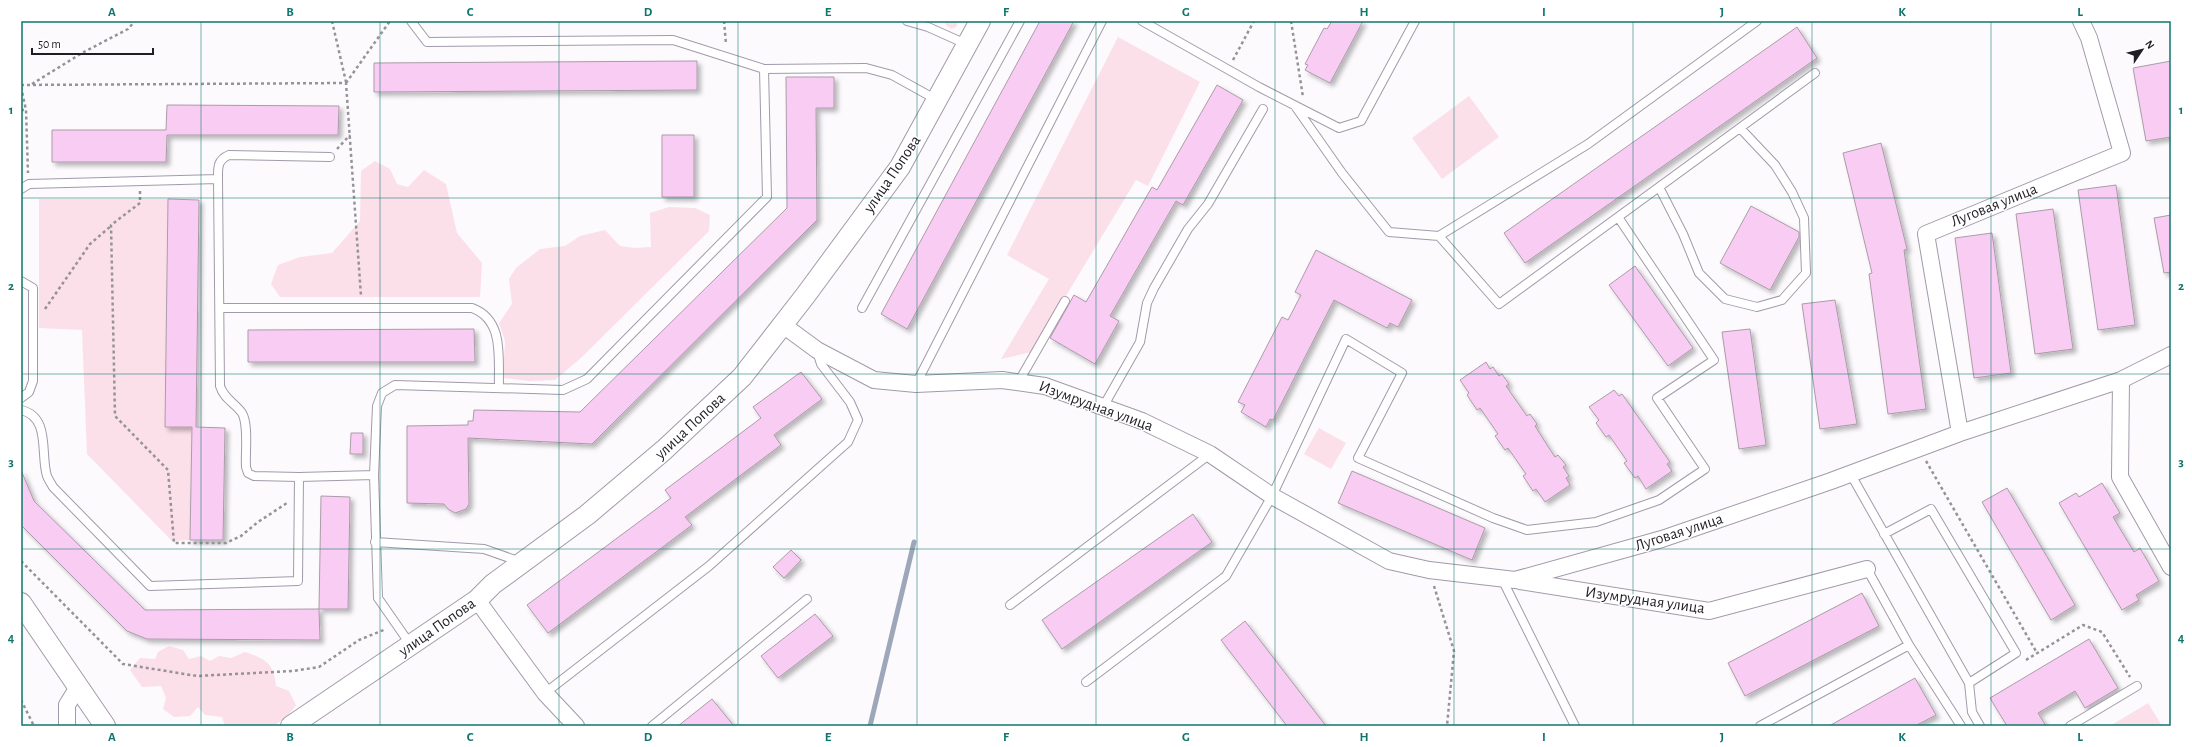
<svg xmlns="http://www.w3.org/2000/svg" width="2192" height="747" viewBox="0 0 2192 747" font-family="'Alegreya Sans',sans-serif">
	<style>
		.green { fill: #fbdfe9 }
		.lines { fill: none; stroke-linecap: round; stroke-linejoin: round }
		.stream { stroke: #9ea7b9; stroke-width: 5 }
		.building { fill: #f9cdf3; stroke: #ab9ba8; filter: url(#shadow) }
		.service-casing { stroke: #a29aaa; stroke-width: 10 }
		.minor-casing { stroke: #a29aaa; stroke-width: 18 }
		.tertiary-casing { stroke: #a29aaa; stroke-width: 22 }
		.path { stroke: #969398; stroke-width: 2.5; stroke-dasharray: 3 3; stroke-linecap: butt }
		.service { stroke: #fff; stroke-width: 8 }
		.minor { stroke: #fff; stroke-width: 16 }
		.tertiary { stroke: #fff; stroke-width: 20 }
		.grid { fill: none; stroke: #0f766e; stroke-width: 1; stroke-opacity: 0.55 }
		.labels { text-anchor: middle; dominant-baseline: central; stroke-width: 3; stroke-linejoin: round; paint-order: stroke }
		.street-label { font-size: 16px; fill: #201d23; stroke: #fff }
		.neatline { fill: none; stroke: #0f766e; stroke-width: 1.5 }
		.grid-label { font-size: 13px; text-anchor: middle; font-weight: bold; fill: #0f766e }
	</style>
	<defs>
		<filter id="shadow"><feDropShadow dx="3.5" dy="3.5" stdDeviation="2" flood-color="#0004"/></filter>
	</defs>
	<rect width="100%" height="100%" fill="#fcfafd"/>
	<path class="green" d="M 944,21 L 959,21 L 956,27 L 951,29 L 946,25 Z
		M 1118,37 L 1200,82 L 1148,186 L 1136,180 L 1032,352 L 1001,359 L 1049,279 L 1007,255 Z
		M 1469,96 L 1499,137 L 1442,179 L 1412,138 Z
		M 375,161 L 390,169 L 397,184 L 408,187 L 424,170 L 446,184 L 457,233 L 482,263 L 480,297 L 280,297 L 271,284 L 278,265 L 300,257 L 332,253 L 360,221 L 361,171 Z
		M 39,199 L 168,199 L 165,427 L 192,427 L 190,540 L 172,541 L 87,454 L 82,330 L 39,328 Z
		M 669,207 L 695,208 L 710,215 L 709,231 L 582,357 L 555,380 L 529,381 L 503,378 L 505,341 L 499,323 L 512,304 L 509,279 L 516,268 L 540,249 L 565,246 L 580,236 L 605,230 L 620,246 L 635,248 L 651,247 L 650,213 Z
		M 1319,428 L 1346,443 L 1331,469 L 1304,454 Z
		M 169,646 L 183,650 L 189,659 L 201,656 L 210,661 L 219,656 L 231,658 L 245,652 C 266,659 274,663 276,686 L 289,691 L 296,705 L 287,717 L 273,726 L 225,726 L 222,717 L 205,715 L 198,707 L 190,716 L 174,717 L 163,709 L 166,698 L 161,686 L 142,687 L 130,670 L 140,658 L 155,659 L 158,652 Z
		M 2148,703 L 2162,726 L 2110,726 Z"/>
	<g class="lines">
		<path class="stream" d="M 870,726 L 914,542"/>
	</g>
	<path class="building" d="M 1040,21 L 1074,21 L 907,329 L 881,314 Z
		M 1332,21 L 1363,21 L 1330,83 L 1305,70 L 1308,65 L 1305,64 L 1324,28 L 1327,29 Z
		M 1797,27 L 1817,58 L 1525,263 L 1504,233 Z
		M 697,61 L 697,90 L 374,92 L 374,63 Z
		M 2171,61 L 2171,137 L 2146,141 L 2133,68 Z
		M 786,77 L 834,77 L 834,108 L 816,108 L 817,220 L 592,444 L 468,438 L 469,504 L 466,509 L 455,513 L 448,509 L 444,504 L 407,503 L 407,426 L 468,425 L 468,421 L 473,421 L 474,410 L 580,412 L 787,208 Z
		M 1217,85 L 1243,100 L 1183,205 L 1176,201 L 1110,316 L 1119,321 L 1095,364 L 1050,338 L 1074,295 L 1086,302 L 1152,187 L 1157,190 Z
		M 167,105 L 339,106 L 338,135 L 167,135 L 166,162 L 52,162 L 52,130 L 166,130 Z
		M 662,135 L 694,135 L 694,197 L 662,197 Z
		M 1881,143 L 1907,249 L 1904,250 L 1926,409 L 1888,414 L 1869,274 L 1872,273 L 1843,153 Z
		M 2116,185 L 2135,325 L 2098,330 L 2078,190 Z
		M 168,199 L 199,200 L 196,427 L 225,428 L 223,540 L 190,540 L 192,427 L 165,427 Z
		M 1751,206 L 1799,232 L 1799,237 L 1770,290 L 1720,263 Z
		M 2053,209 L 2073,349 L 2035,354 L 2016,214 Z
		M 2171,215 L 2171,272 L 2164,273 L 2154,218 Z
		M 1992,233 L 2011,373 L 1974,378 L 1955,238 Z
		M 1316,250 L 1412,300 L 1398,327 L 1390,323 L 1387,328 L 1334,300 L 1273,420 L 1270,419 L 1266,427 L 1241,412 L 1245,405 L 1238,402 L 1282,317 L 1288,320 L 1301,295 L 1295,292 Z
		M 1635,266 L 1693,348 L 1668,366 L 1609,285 Z
		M 1835,300 L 1857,424 L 1820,429 L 1802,304 Z
		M 474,329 L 475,362 L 248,362 L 248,330 Z
		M 1750,329 L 1766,445 L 1739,449 L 1722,332 Z
		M 1486,362 L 1490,369 L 1493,367 L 1499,376 L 1502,374 L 1509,384 L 1506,386 L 1527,416 L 1530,414 L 1537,424 L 1535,426 L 1549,448 L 1555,457 L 1558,455 L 1566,465 L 1563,467 L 1569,476 L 1566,478 L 1570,485 L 1545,502 L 1536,489 L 1533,491 L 1523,476 L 1526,474 L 1508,448 L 1505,450 L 1495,436 L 1498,434 L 1480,408 L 1477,410 L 1467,395 L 1469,393 L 1460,380 Z
		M 801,372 L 822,399 L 774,435 L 781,445 L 685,517 L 692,525 L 548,633 L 527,605 L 671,498 L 665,490 L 761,418 L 753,407 Z
		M 1614,390 L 1619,396 L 1622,394 L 1670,462 L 1667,464 L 1672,471 L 1646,489 L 1638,476 L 1635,478 L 1624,463 L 1627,461 L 1609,435 L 1606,437 L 1596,423 L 1599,420 L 1589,407 Z
		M 351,433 L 363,433 L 363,454 L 350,454 Z
		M 21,470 L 34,501 L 145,610 L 319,609 L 320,640 L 147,639 L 127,631 L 21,525 Z
		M 1352,471 L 1485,528 L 1472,560 L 1338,503 Z
		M 2102,483 L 2120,513 L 2113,517 L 2134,552 L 2140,548 L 2159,581 L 2136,595 L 2139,600 L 2122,610 L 2059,503 L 2076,493 L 2079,497 Z
		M 2007,488 L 2075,605 L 2051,620 L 1982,502 Z
		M 321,496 L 350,497 L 348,609 L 319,609 Z
		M 1193,514 L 1212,542 L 1062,649 L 1042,620 Z
		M 791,550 L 801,560 L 784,578 L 773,567 Z
		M 1862,593 L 1879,626 L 1745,696 L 1728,663 Z
		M 815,614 L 833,636 L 778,678 L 761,656 Z
		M 1245,621 L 1326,726 L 1287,726 L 1221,640 Z
		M 2089,639 L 2118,688 L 2085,708 L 2075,691 L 2038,713 L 2046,726 L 2007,726 L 1990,698 Z
		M 1915,678 L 1936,715 L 1915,726 L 1829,726 Z
		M 712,699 L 734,726 L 678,726 Z"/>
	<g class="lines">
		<g class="service-casing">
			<path id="service" d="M 411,21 L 427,42 L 673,40 L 764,69 L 866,68 L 892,75 L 937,100
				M 907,21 L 928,27 L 966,44
				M 1142,21 L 1259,87 L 1339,128 L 1361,121 L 1415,21
				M 1295,106 L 1342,173 L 1389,232 L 1439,236 L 1588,144 L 1757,21
				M 218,179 L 220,386 C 224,399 235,403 242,413 C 249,425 245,453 246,467 L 248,473 L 254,476 L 299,477
				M 1659,187 L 1683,234 L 1699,273 L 1725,299 L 1757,307 L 1782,300 L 1806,273 L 1804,218 L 1792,192 L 1775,165 L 1740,128
				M 21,189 L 29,184 L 218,179 C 218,168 217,160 229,155 L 330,157
				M 1439,236 L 1499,304 L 1815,73
				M 21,281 L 33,288 L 33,381 L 29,392 L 21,398
				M 220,308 L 472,308 C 505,320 498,359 499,388
				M 862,308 L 1020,21
				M 1019,381 L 1065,301
				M 916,384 L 1102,21
				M 1103,407 L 1140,342 L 1147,303 L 1154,288 L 1188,229 L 1208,204 L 1263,109
				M 21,410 C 51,417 40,454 47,476 C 48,479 51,483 53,487 L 150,586 L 298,581 L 299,477 L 374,475
				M 1850,473 L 1969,683 L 1972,712 L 1980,726
				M 1884,534 L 1931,509 L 2016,653 L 1969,683
				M 375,542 L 484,549 L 521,562
				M 1867,569 L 1909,645 L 1961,726
				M 1502,579 L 1575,726
				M 1010,605 L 1210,454
				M 410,644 L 378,598 L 374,475 L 377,406 L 382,393 L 395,385 L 563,390 L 587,379 L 767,197 L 764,69
				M 1086,682 L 1226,576 L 1272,496 L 1346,339 L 1402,373 L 1358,458 L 1493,518 L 1527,530 L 1596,522 L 1659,500 L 1705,469 L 1657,398 L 1714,360 L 1618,217
				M 545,693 L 709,566 L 848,442 L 858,420 L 850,402 L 821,364 L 817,351
				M 652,726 L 807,599
				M 1760,726 L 1909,645
				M 2070,726 L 2137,686"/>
		</g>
		<g class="minor-casing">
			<path id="minor" d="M 783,325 L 817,350 L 874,380 L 916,384 L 1002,380 L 1045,386 L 1142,421 L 1210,454 L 1272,496 L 1389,561 L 1429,570 L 1515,580 L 1662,539 L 1831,481 L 1960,433 L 2121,380 L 2171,355
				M 2121,380 L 2120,477 L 2171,567
				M 1960,433 L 1926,234 L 2122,153 L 2089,38 L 2081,21
				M 1520,581 L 1709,611 L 1867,569
				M 477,600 L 545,693 L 576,726
				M 67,726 L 67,705 L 78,687"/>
		</g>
		<g class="tertiary-casing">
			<path id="tertiary" d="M 21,603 L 105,726
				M 291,726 L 477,600 L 493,584 L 587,515 L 664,450 L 742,377 L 805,296 L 900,167 L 980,21"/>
		</g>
		<path class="path" d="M 332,21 L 346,82
			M 724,21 L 726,44
			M 1291,21 L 1303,97
			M 1233,60 L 1254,21
			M 346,83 L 390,21
			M 32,84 L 82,53 L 128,29 L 135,21
			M 21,85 L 346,83 L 361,296
			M 21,87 L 26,110 L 28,173
			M 21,110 L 26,110
			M 337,149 L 350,135
			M 140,191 L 140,203 L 111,225 L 115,416 L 168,470 L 174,543 L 226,543 L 241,536 L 258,522 L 287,503
			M 45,309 L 90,244 L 111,226
			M 1926,461 L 2037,653
			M 21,561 L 123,664 L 197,676 L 293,671 L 319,667 L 359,640 L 386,629
			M 1434,586 L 1454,651 L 1447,726
			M 21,646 L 21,636
			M 2026,660 L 2083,625 L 2102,632 L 2130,677
			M 21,700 L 34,726"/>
		<use href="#service" class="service"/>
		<use href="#minor" class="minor"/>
		<use href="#tertiary" class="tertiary"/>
	</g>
	<path class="grid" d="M 201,21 L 201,726M 380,21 L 380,726M 559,21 L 559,726M 738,21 L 738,726M 917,21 L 917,726M 1096,21 L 1096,726M 1275,21 L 1275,726M 1454,21 L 1454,726M 1633,21 L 1633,726M 1812,21 L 1812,726M 1991,21 L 1991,726M 21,198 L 2171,198M 21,374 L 2171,374M 21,549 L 2171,549"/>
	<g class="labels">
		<g class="street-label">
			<text transform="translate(892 174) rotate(-56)">улица Попова</text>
			<text transform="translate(1994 205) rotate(-22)">Луговая улица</text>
			<text transform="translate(1096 406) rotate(20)">Изумрудная улица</text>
			<text transform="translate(690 426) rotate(-43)">улица Попова</text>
			<text transform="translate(1679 532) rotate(-18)">Луговая улица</text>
			<text transform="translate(1645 600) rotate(8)">Изумрудная улица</text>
			<text transform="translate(437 627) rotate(-35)">улица Попова</text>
		</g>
	</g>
	<rect width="2192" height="747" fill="none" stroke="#ffffff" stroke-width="44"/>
	<g transform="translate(2142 50) rotate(55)" stroke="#ffffff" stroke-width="3" paint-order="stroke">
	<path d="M0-3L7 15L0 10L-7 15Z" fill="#201d23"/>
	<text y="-6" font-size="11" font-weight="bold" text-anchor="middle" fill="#201d23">N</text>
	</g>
	<path d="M32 48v6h121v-6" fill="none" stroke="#201d23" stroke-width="2"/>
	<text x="38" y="48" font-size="12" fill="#201d23" stroke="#ffffff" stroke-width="3" paint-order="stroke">50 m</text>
	<rect x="22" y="22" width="2148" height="703" class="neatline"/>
	<g class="grid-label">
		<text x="112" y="16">A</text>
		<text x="290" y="16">B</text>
		<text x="470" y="16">C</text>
		<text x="648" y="16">D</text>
		<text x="828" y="16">E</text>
		<text x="1006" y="16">F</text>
		<text x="1186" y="16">G</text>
		<text x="1364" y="16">H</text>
		<text x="1544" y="16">I</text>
		<text x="1722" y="16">J</text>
		<text x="1902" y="16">K</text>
		<text x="2080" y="16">L</text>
		<text x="11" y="114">1</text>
		<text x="2181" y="114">1</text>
		<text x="11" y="290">2</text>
		<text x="2181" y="290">2</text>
		<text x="11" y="466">3</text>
		<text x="2181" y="466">3</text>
		<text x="11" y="642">4</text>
		<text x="2181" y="642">4</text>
		<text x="112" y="741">A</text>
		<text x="290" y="741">B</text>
		<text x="470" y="741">C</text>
		<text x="648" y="741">D</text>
		<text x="828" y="741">E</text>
		<text x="1006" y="741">F</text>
		<text x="1186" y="741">G</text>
		<text x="1364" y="741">H</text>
		<text x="1544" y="741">I</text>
		<text x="1722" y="741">J</text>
		<text x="1902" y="741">K</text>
		<text x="2080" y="741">L</text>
	</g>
</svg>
